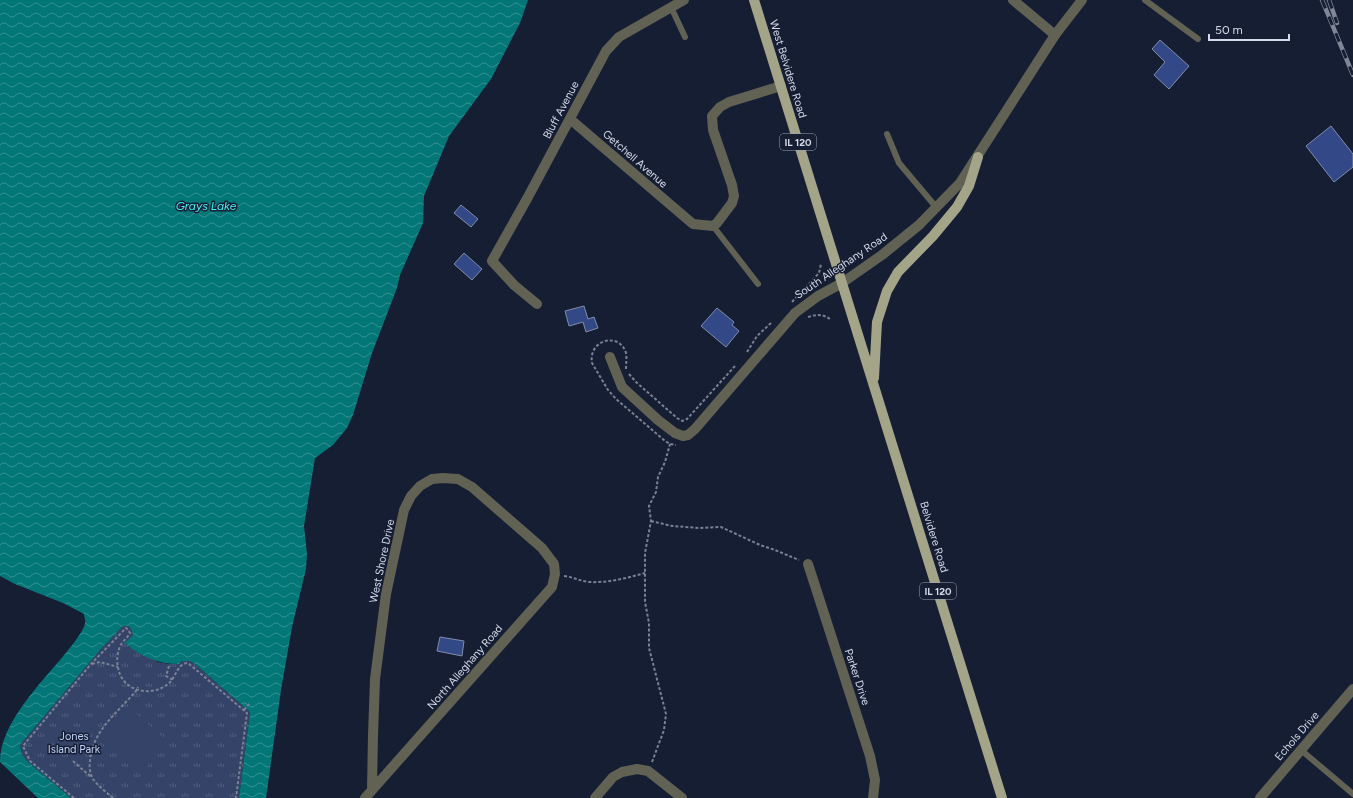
<svg xmlns="http://www.w3.org/2000/svg" width="1353" height="798" viewBox="0 0 1353 798" font-family="Figtree,sans-serif">
	<style>
		.grass { fill: url(#grass-tufts) }
		.garden { fill: #354368 }
		.water { fill: url(#water-waves) }
		.building { fill: #334887; stroke: #808ca8 }
		.lines { fill: none; stroke-linecap: round; stroke-linejoin: round }
		.path { stroke: #7b8194; stroke-width: 2; stroke-dasharray: 3 2; stroke-linecap: butt }
		.service { stroke: #616154; stroke-width: 6 }
		.minor { stroke: #616154; stroke-width: 10 }
		.tertiary { stroke: #616154; stroke-width: 10 }
		.primary { stroke: #a4a489; stroke-width: 10 }
		.rail-casing { stroke: #808799; stroke-width: 4.5 }
		.rail { stroke: #161e34; stroke-width: 3; stroke-dasharray: 9; stroke-linecap: butt }
		.labels { text-anchor: middle; dominant-baseline: central; stroke-width: 3; stroke-linejoin: round; paint-order: stroke }
		.shield { fill: #161e34; stroke: #9ca2b3; stroke-width: 1 }
		.shield-label { font-size: 10px; font-weight: bold; fill: #d5dbea }
		.street-label { font-size: 11px; fill: #d5dbea; stroke: #161e34 }
		.park-label { font-size: 11px; fill: #c1d1f7; stroke: #161e34 }
		.water-label { font-size: 12px; font-style: italic; fill: #41f5f7; stroke: #161e34 }
	</style>
	<defs>
		<pattern id="grass-tufts" width="24" height="20" patternUnits="userSpaceOnUse"><rect width="24" height="20" fill="#354368"/><path d="M3 7l-1-3M5 7V3M7 7l1-3M15 17l-1-3M17 17v-4M19 17l1-3" fill="none" stroke="#515e7e"/></pattern>
		<pattern id="water-waves" width="16" height="10" patternUnits="userSpaceOnUse"><rect width="16" height="10" fill="#037677"/><path d="M0 5q4-4 8 0t8 0" fill="none" stroke="#338f91"/></pattern>
	</defs>
	<rect width="100%" height="100%" fill="#161e34"/>
	<path class="grass" d="M 123,626 L 130,627 L 133,635 L 157,662 L 169,664 L 179,664 L 182,661 L 190,661 L 195,664 L 250,712 L 239,798 L 71,798 L 27,761 L 22,754 L 20,745 L 101,649 Z"/>
	<path class="garden" d="M 130,708 L 168,742 L 141,773 L 103,740 Z"/>
	<path class="water" d="M 0,0 L 528,0 L 520,23 L 491,79 L 449,136 L 424,196 L 423,223 L 400,275 L 397,288 L 372,353 L 353,415 L 347,428 L 333,445 L 315,458 L 304,526 L 307,554 L 306,569 L 292,627 L 281,690 L 266,798 L 239,798 L 250,712 L 195,664 L 190,661 L 182,661 L 179,664 C 158,664 141,657 125,643 L 133,635 L 130,627 L 126,626 L 123,626 L 101,649 L 20,745 L 22,754 L 27,761 L 71,798 L 38,798 L 0,762 C 0,723 42,682 65,654 C 70,648 84,631 85,623 C 86,621 84,617 84,614 L 63,603 L 15,584 L 0,576 Z"/>
	<path class="building" d="M 1160,40 L 1189,66 L 1169,89 L 1154,75 L 1165,62 L 1152,49 Z
		M 1331,126 L 1353,154 L 1353,167 L 1334,182 L 1306,146 Z
		M 461,205 L 478,219 L 471,227 L 454,213 Z
		M 464,253 L 482,269 L 472,280 L 454,264 Z
		M 584,306 L 588,319 L 594,317 L 598,328 L 586,332 L 583,322 L 569,326 L 565,311 Z
		M 717,308 L 734,322 L 732,325 L 739,331 L 726,347 L 701,326 Z
		M 440,637 L 464,641 L 462,656 L 437,651 Z"/>
	<g class="lines">
		<path class="path" d="M 792,302 L 819,273 L 821,264
			M 808,317 C 817,314 824,314 831,320
			M 747,352 L 757,336 L 771,323
			M 626,369 C 626,363 627,358 626,353 C 619,331 588,340 592,363 L 608,390 L 616,399 L 665,441 L 670,444 L 676,445
			M 629,374 L 636,382 L 677,418 L 682,421 L 687,419 L 735,366
			M 651,521 L 672,526 L 699,528 L 721,527 L 760,545 L 775,550 L 799,560
			M 564,576 C 573,577 580,581 589,582 C 608,583 627,578 645,573
			M 92,664 L 100,662 L 118,667
			M 169,666 L 166,676 L 173,680
			M 244,710 L 250,703
			M 73,761 L 91,777
			M 652,762 L 664,730 L 666,714 L 649,648 L 649,623 L 645,602 L 645,553 L 651,521 L 649,506 L 656,492 L 658,477 L 665,462 L 670,444
			M 74,798 L 30,761 L 23,746 L 91,664 L 126,628 L 128,630 L 130,633 C 128,637 125,639 122,643 C 118,648 116,660 118,667 C 121,691 151,698 168,684 C 176,678 177,663 188,663 L 247,713 L 236,798
			M 113,798 C 106,792 98,786 93,779 C 90,774 89,767 90,761 C 92,731 118,712 136,691 L 138,687"/>
		<path class="service" d="M 1145,0 L 1198,39
			M 671,7 L 685,37
			M 887,134 L 899,163 L 936,207
			M 713,226 L 758,284
			M 1301,750 L 1353,794"/>
		<path class="minor" d="M 1013,0 L 1055,35
			M 570,119 L 693,224 L 713,226 L 717,223 L 732,203 L 734,196 L 732,185 L 713,130 L 712,116 L 720,107 L 729,102 L 781,86
			M 537,304 L 514,285 L 492,261 L 528,197 L 606,51 L 619,37 L 684,0
			M 610,357 L 622,387 L 658,420 L 675,433 L 683,436 L 688,435 L 695,429 L 795,313 L 818,296 L 842,283
			M 808,564 L 870,756 L 875,780 L 873,798
			M 365,798 L 552,587 L 555,574 L 554,564 L 542,548 L 472,487 L 458,479 L 443,478 L 432,479 L 420,486 L 411,496 L 404,510 L 386,594 L 375,679 L 373,735 L 372,789
			M 595,798 L 613,777 L 622,772 L 637,769 L 648,771 L 682,798
			M 1260,798 L 1353,689"/>
		<path class="tertiary" d="M 842,283 L 882,255 L 919,225 L 960,183 L 1055,35 L 1082,0"/>
		<path class="primary" d="M 754,0 L 1002,798
			M 874,378 L 877,322 L 887,291 L 898,272 L 933,236 L 957,207 L 969,186 L 978,157"/>
		<g class="rail-casing">
			<path id="rail" d="M 1322,0 L 1353,75
				M 1329,0 L 1337,23"/>
		</g>
		<use href="#rail" class="rail"/>
	</g>
	<g class="labels">
		<g class="shield">
			<rect x="780" y="134" width="36" height="16" rx="3"/>
			<rect x="920" y="583" width="36" height="16" rx="3"/>
		</g>
		<g class="shield-label">
			<text x="798" y="142">IL 120</text>
			<text x="938" y="591">IL 120</text>
		</g>
		<g class="street-label">
			<text transform="translate(788 69) rotate(73)">West Belvidere Road</text>
			<text transform="translate(561 110) rotate(-62)">Bluff Avenue</text>
			<text transform="translate(635 159) rotate(41)">Getchell Avenue</text>
			<text transform="translate(841 266) rotate(-34)">South Alleghany Road</text>
			<text transform="translate(934 537) rotate(73)">Belvidere Road</text>
			<text transform="translate(382 561) rotate(-78)">West Shore Drive</text>
			<text transform="translate(465 667) rotate(-49)">North Alleghany Road</text>
			<text transform="translate(857 677) rotate(72)">Parker Drive</text>
			<text transform="translate(1297 736) rotate(-49)">Echols Drive</text>
		</g>
		<g class="park-label">
			<text x="74" y="736">Jones<tspan x="74" dy="13">Island Park</tspan></text>
		</g>
		<g class="water-label">
			<text x="206" y="206">Grays Lake</text>
		</g>
	</g>
	<path d="M1209 34v6h80v-6" fill="none" stroke="#d5dbea" stroke-width="2"/>
	<text x="1215" y="34" font-size="12" fill="#d5dbea" stroke="#161e34" stroke-width="3" paint-order="stroke">50 m</text>
</svg>
